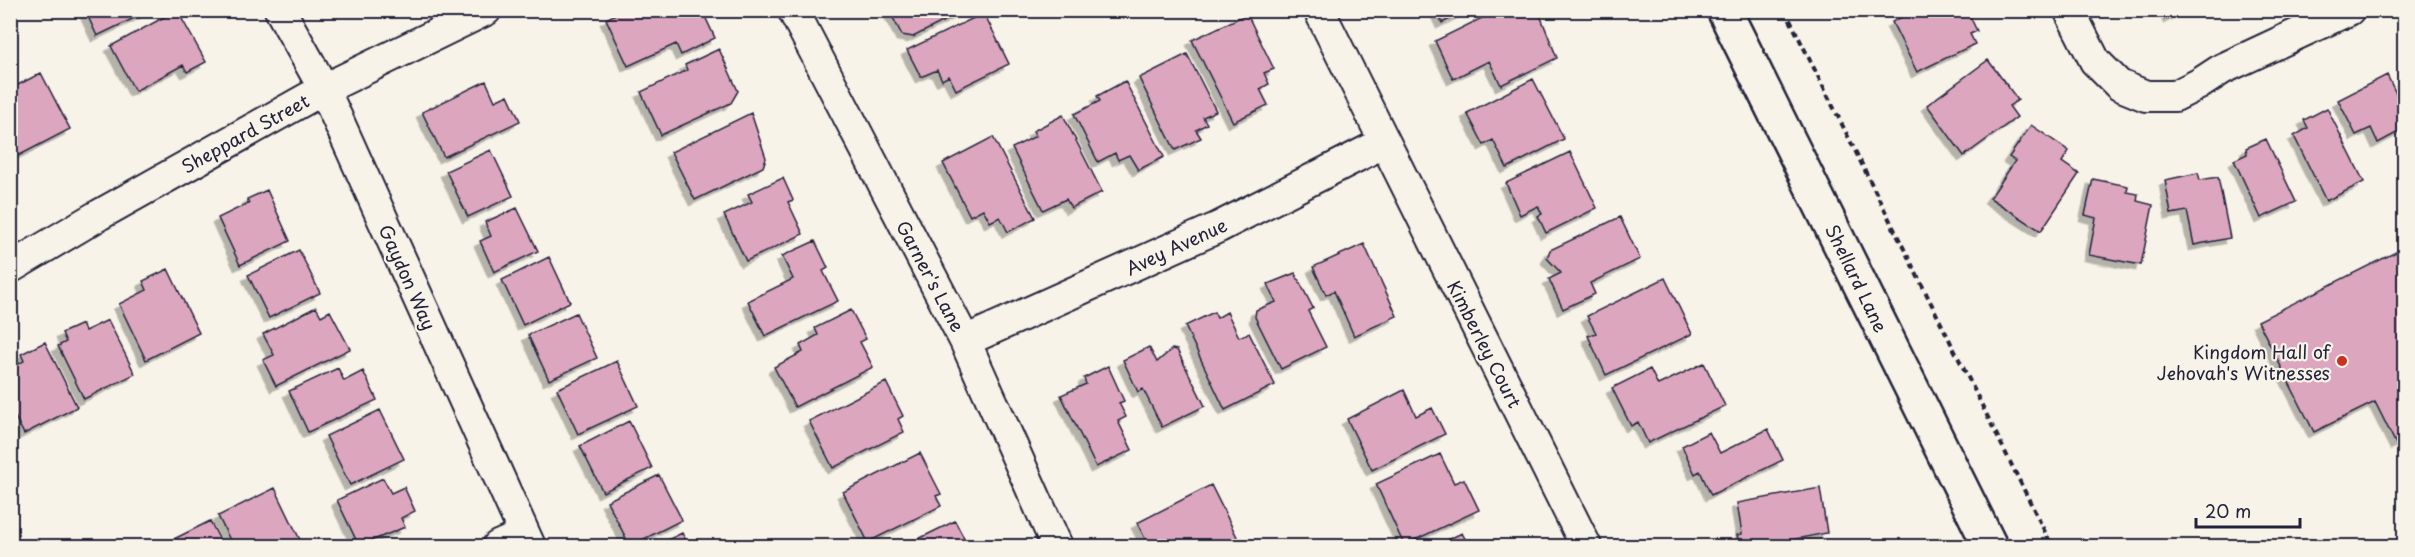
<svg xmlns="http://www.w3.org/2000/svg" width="2415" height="557" viewBox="0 0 2415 557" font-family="'Playpen Sans',sans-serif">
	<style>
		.building { fill: #dca6be; stroke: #22223b; stroke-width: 1.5; filter: url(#shadow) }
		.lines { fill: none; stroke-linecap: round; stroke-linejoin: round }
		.street-casing { stroke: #22223b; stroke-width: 34 }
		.secondary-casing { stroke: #22223b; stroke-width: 38 }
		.path { stroke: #22223b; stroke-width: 4; stroke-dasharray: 6 4.5; stroke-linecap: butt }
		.street { stroke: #f7f3e8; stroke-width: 30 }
		.secondary { stroke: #f7f3e8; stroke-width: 33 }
		.poi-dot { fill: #c8321e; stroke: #f7f3e8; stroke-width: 2 }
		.labels { text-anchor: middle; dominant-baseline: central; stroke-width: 4.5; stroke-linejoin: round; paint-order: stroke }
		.street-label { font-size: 18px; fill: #22223b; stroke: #f7f3e8 }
		.poi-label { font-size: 18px; fill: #22223b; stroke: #f7f3e8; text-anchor: end }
	</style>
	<defs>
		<filter id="shadow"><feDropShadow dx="-5.5" dy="5.5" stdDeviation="0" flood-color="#0004"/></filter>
	</defs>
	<rect width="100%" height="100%" fill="#f7f3e8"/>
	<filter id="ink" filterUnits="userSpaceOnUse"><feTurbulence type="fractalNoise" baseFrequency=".0167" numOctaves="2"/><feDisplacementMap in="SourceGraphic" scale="12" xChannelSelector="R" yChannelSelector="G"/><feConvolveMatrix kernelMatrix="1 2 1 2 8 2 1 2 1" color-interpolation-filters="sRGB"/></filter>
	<g filter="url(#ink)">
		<path class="building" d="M 85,10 L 151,10 L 97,36 Z
			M 177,10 L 206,62 L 187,72 L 183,65 L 135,91 L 111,46 Z
			M 623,10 L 702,10 L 715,38 L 681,55 L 676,44 L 628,66 L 606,19 Z
			M 889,10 L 966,10 L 913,37 L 902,35 Z
			M 1436,10 L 1468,10 L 1442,23 Z
			M 1498,10 L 1538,10 L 1557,58 L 1501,85 L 1489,61 L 1453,79 L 1435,41 Z
			M 1915,10 L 1967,10 L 1977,31 L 1970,34 L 1975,44 L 1917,72 L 1892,22 Z
			M 2166,10 L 2184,10 L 2169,18 Z
			M 984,13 L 1009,64 L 956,90 L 949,76 L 942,80 L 937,70 L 921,77 L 907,50 Z
			M 1247,14 L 1274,69 L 1264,73 L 1269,84 L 1260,89 L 1268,105 L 1233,122 L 1192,40 Z
			M 719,49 L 738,91 L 731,103 L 661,135 L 641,92 L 687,70 L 685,65 Z
			M 1187,54 L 1216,111 L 1203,117 L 1207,124 L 1196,130 L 1201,138 L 1175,150 L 1139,78 Z
			M 1988,60 L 2018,100 L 2009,106 L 2017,117 L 1964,156 L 1927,105 Z
			M 41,73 L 70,129 L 18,156 L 10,141 L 10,89 Z
			M 2387,75 L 2404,110 L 2404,129 L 2378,143 L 2371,128 L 2356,135 L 2338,100 Z
			M 1533,79 L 1564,139 L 1507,168 L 1493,140 L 1484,145 L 1467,113 Z
			M 486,81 L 495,101 L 508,95 L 520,121 L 444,157 L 422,112 Z
			M 1125,81 L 1164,157 L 1138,170 L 1129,155 L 1118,160 L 1115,153 L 1098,162 L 1074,114 L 1100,101 L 1097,96 Z
			M 2327,108 L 2364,182 L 2326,201 L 2294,136 L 2308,128 L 2304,120 Z
			M 751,113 L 766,158 L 763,167 L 695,200 L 671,152 Z
			M 1063,115 L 1102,192 L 1071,208 L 1066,199 L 1043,210 L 1012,148 L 1036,136 L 1033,131 Z
			M 2031,125 L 2069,151 L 2062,162 L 2079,174 L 2041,231 L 1990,198 L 2015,161 L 2009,157 Z
			M 993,137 L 1035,218 L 1008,232 L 1000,217 L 990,222 L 983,209 L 970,216 L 943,163 Z
			M 2266,139 L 2296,202 L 2261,218 L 2234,160 L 2247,154 L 2246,148 Z
			M 491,150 L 513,196 L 468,217 L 446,171 Z
			M 1570,152 L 1597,208 L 1546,233 L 1538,216 L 1542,214 L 1538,206 L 1520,215 L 1506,183 Z
			M 2198,173 L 2200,180 L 2218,177 L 2230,238 L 2194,245 L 2187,211 L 2171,214 L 2165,180 Z
			M 783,178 L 793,200 L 788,202 L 803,234 L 746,261 L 724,215 L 752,202 L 748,194 Z
			M 2093,179 L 2128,186 L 2127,192 L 2138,194 L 2137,201 L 2153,205 L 2141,265 L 2089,255 L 2096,218 L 2085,215 Z
			M 267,190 L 290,241 L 240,265 L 218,218 L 249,203 L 247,199 Z
			M 517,208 L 538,251 L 494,272 L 480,241 L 491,236 L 485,222 Z
			M 1620,217 L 1640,259 L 1590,283 L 1595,294 L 1563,309 L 1549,279 L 1561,273 L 1547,258 L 1550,250 Z
			M 815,241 L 828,268 L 823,271 L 838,301 L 765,336 L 748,301 L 793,279 L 782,256 Z
			M 1364,244 L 1397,316 L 1354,336 L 1334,291 L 1326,295 L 1313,267 Z
			M 2404,248 L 2404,440 L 2396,444 L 2375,402 L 2314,432 L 2258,321 Z
			M 299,250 L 320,293 L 269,318 L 248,275 Z
			M 549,257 L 570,302 L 523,325 L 502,280 Z
			M 168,269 L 199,333 L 146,360 L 119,304 L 147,290 L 143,281 Z
			M 1295,273 L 1313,308 L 1308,311 L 1326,347 L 1281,369 L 1255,317 L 1256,310 L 1276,302 L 1268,284 Z
			M 1665,278 L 1692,334 L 1606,375 L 1588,336 L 1596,333 L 1587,316 Z
			M 316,307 L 321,316 L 330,311 L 350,349 L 276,386 L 263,360 L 274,355 L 263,334 Z
			M 851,310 L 866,339 L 860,342 L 873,367 L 795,407 L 774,367 L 803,352 L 800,345 L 818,335 L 815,328 Z
			M 1214,312 L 1217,318 L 1227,312 L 1239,337 L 1249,333 L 1275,385 L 1225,410 L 1185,326 Z
			M 576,313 L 597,358 L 549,380 L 528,335 Z
			M 108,320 L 135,374 L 84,399 L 58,346 L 66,342 L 62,333 L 82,324 L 85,331 Z
			M 45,342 L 77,407 L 24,434 L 10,407 L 10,368 L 24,361 L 21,354 Z
			M 1149,347 L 1157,362 L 1172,349 L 1177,350 L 1205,406 L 1162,427 L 1143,389 L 1138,392 L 1123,360 Z
			M 617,361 L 638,406 L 578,434 L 557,389 Z
			M 1704,363 L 1725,406 L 1648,443 L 1638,422 L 1631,426 L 1612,388 L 1650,369 L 1658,385 Z
			M 1108,366 L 1124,401 L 1119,403 L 1126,417 L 1118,421 L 1132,450 L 1096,467 L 1061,395 L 1086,384 L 1084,378 Z
			M 338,368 L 344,381 L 363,371 L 377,400 L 308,432 L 289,391 Z
			M 886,382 L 903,416 L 898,419 L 904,432 L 833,468 L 809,421 Z
			M 1404,390 L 1416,416 L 1432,408 L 1445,434 L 1372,470 L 1347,419 Z
			M 380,410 L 404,459 L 350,485 L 326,436 Z
			M 629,421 L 652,468 L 603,492 L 580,446 Z
			M 1768,429 L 1783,460 L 1711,495 L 1700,471 L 1695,474 L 1682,446 L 1709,432 L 1720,453 Z
			M 920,453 L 941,494 L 936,496 L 941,506 L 868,542 L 843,492 Z
			M 1440,454 L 1454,483 L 1464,479 L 1479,510 L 1404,545 L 1376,484 Z
			M 659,475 L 682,520 L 630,546 L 607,501 Z
			M 383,478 L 391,493 L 404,487 L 415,511 L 401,518 L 405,527 L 359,546 L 337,500 Z
			M 1211,485 L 1238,539 L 1223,546 L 1149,546 L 1137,523 Z
			M 275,488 L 303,546 L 233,546 L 218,516 Z
			M 1820,488 L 1827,533 L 1779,542 L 1779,546 L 1740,546 L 1737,535 L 1742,534 L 1737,503 Z
			M 210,521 L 223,546 L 160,546 Z
			M 955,521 L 968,546 L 904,546 Z
			M 682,533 L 689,546 L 655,546 Z
			M 1462,533 L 1469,546 L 1434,546 Z"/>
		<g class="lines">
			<g class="street-casing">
				<path id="street" d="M 280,10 L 324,89 L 530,546
					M 793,10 L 965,341 L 1057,546
					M 1319,10 L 1586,546
					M 2069,10 L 2095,61 L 2119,85 L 2146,96 L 2175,96 L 2199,84 L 2222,69 L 2349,10
					M 10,268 L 99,215 L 324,89 L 486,10
					M 965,341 L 1219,227 L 1383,143
					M 498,546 L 523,535"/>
			</g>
			<g class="secondary-casing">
				<path id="secondary" d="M 1724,10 L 1990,546"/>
			</g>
			<path class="path" d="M 1785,10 L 2052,546"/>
			<use href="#street" class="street"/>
			<use href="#secondary" class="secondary"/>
		</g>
	</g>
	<circle class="poi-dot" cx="2342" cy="361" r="6"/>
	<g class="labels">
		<g class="street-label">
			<text transform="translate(245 133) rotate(-29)">Sheppard Street</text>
			<text transform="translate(1176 246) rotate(-25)">Avey Avenue</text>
			<text transform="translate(931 276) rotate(62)">Garner's Lane</text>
			<text transform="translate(408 277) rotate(66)">Gaydon Way</text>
			<text transform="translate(1857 278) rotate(64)">Shellard Lane</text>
			<text transform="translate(1485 344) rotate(63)">Kimberley Court</text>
		</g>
		<g class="poi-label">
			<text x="2330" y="351">Kingdom Hall of<tspan x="2330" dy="21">Jehovah's Witnesses</tspan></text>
		</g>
	</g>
	<rect width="2415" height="557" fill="none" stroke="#f7f3e8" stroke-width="36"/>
	<rect x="18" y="18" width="2379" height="521" fill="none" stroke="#22223b" stroke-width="2" filter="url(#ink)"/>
	<path d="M2196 518v9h104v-9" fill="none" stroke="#22223b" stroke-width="3"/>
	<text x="2205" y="518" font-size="18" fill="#22223b" stroke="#f7f3e8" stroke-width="4.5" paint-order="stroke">20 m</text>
</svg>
